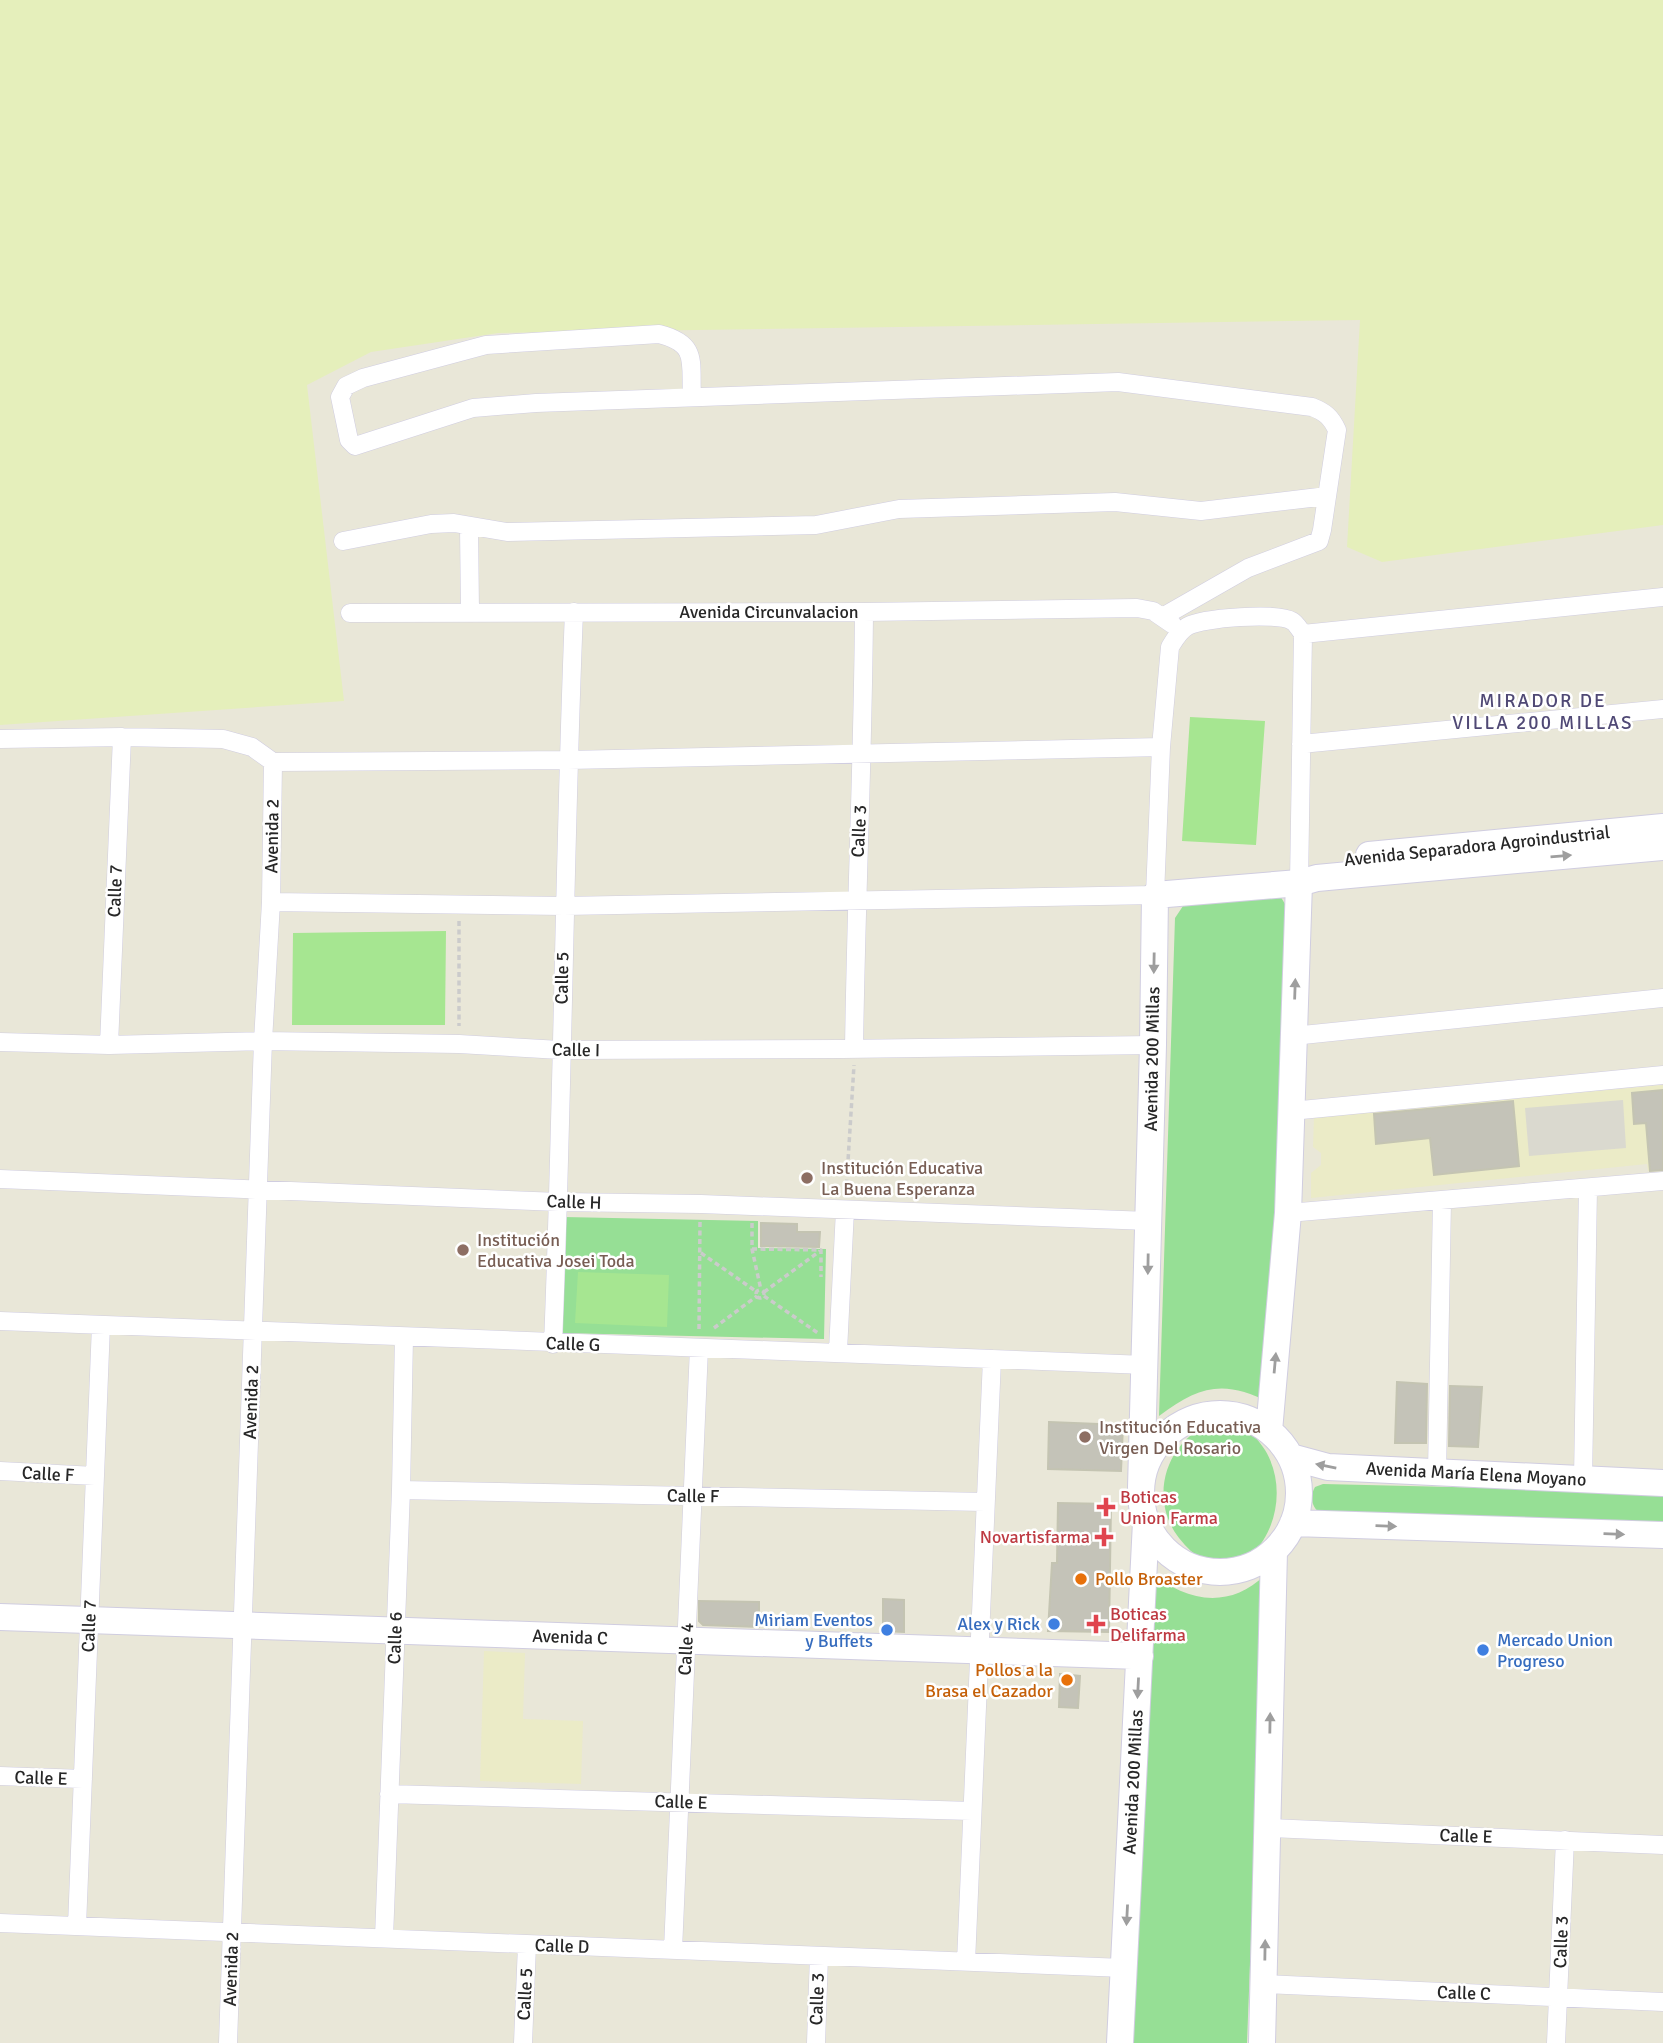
<svg xmlns="http://www.w3.org/2000/svg" width="1663" height="2043" viewBox="0 0 1663 2043" font-family="Signika,sans-serif">
	<style>
		.education { fill: #ebebc7 }
		.green { fill: #96df95 }
		.sand { fill: #e5efbb }
		.pitch { fill: #a6e691 }
		.plaza { fill: #dad9cf }
		.building { fill: #c4c3b8; stroke: #c4c4b2; stroke-width: 2 }
		.lines { fill: none; stroke-linecap: round; stroke-linejoin: round }
		.street-casing { stroke: #d0cde0; stroke-width: 19 }
		.secondary-casing { stroke: #d0cde0; stroke-width: 28 }
		.path { stroke: #cbcbcb; stroke-width: 3.5; stroke-dasharray: 5 3.5; stroke-linecap: butt }
		.street { stroke: #fff; stroke-width: 18 }
		.secondary { stroke: #fff; stroke-width: 26 }
		.oneway { fill: #9e9e9e }
		.education-dot { fill: #8d6e63; stroke: #fff; stroke-width: 2.5 }
		.health-dot { fill: #e0444e; stroke: #fff; stroke-width: 2.5 }
		.food-dot { fill: #e8710a; stroke: #fff; stroke-width: 2.5 }
		.shop-dot { fill: #3f7fe0; stroke: #fff; stroke-width: 2.5 }
		.labels { text-anchor: middle; dominant-baseline: central; stroke-width: 5; stroke-linejoin: round; paint-order: stroke }
		.street-label { font-size: 18px; fill: #272727; stroke: #fff }
		.education-label { font-size: 18px; fill: #785e54; stroke: #fff; text-anchor: start }
		.health-label { font-size: 18px; fill: #be3a42; stroke: #fff; text-anchor: start }
		.food-label { font-size: 18px; fill: #c56008; stroke: #fff; text-anchor: start }
		.shop-label { font-size: 18px; fill: #366cbe; stroke: #fff; text-anchor: end }
		.neighbourhood-label { font-size: 19px; letter-spacing: 2px; fill: #504975; stroke: #fff }
	</style>
	<rect width="100%" height="100%" fill="#e9e7d8"/>
	<path class="education" d="M 1663,1085 L 1663,1170 L 1648,1171 L 1647,1164 L 1311,1198 L 1311,1173 L 1321,1165 L 1321,1153 L 1313,1147 L 1314,1117 Z
		M 484,1651 L 525,1653 L 523,1719 L 583,1721 L 581,1784 L 480,1781 Z"/>
	<path class="green" d="M 1268,890 L 1279,894 L 1285,904 L 1270,1403 C 1224,1379 1199,1386 1159,1416 L 1175,918 L 1183,906 Z
		M 564,1217 L 758,1221 L 758,1248 L 826,1249 L 824,1339 L 561,1333 Z
		M 1217,1422 C 1239,1423 1254,1432 1265,1450 C 1304,1514 1238,1614 1179,1538 C 1147,1497 1167,1436 1217,1422 Z
		M 1323,1484 L 1663,1492 L 1663,1525 L 1321,1514 C 1312,1507 1309,1498 1315,1487 Z
		M 1150,1571 C 1185,1602 1229,1610 1265,1575 L 1247,2043 L 1133,2043 Z"/>
	<path class="sand" d="M 0,0 L 1663,0 L 1663,525 L 1382,562 L 1347,547 L 1360,320 L 498,333 L 371,352 L 307,385 L 344,701 L 0,725 Z"/>
	<path class="pitch" d="M 1190,717 L 1265,721 L 1256,845 L 1182,841 Z
		M 446,931 L 445,1025 L 292,1025 L 293,933 Z
		M 578,1272 L 669,1275 L 667,1327 L 575,1323 Z"/>
	<path class="plaza" d="M 1623,1100 L 1626,1148 L 1529,1156 L 1525,1108 Z"/>
	<path class="building" d="M 1663,1090 L 1663,1170 L 1650,1171 L 1646,1123 L 1634,1124 L 1632,1093 Z
		M 1513,1101 L 1519,1166 L 1434,1175 L 1430,1138 L 1376,1144 L 1374,1114 Z
		M 761,1223 L 797,1224 L 797,1232 L 820,1232 L 819,1247 L 761,1246 Z
		M 1397,1382 L 1427,1384 L 1426,1443 L 1395,1443 Z
		M 1450,1386 L 1482,1387 L 1478,1447 L 1449,1446 Z
		M 1049,1422 L 1123,1425 L 1121,1471 L 1048,1469 Z
		M 1058,1503 L 1111,1504 L 1109,1632 L 1048,1631 L 1052,1563 L 1057,1563 Z
		M 883,1599 L 904,1600 L 904,1632 L 883,1631 Z
		M 699,1601 L 759,1602 L 759,1627 L 703,1625 L 699,1621 Z
		M 1060,1674 L 1080,1676 L 1078,1708 L 1059,1707 Z"/>
	<g class="lines">
		<g class="street-casing">
			<path id="street" d="M 692,397 C 690,362 699,344 659,334 L 486,345 L 363,378 L 346,386 L 340,397 L 349,440 L 355,446 L 473,408 L 536,403 L 1118,382 L 1312,407 C 1325,412 1331,417 1337,430 L 1322,530 L 1319,541 L 1248,568 L 1164,616
				M 469,527 L 470,612
				M 343,541 L 431,524 L 454,523 L 507,532 L 816,525 L 899,509 L 1115,502 L 1201,511 L 1327,496
				M 350,613 L 864,612 L 1137,608 L 1153,611 L 1172,624
				M 1303,634 L 1663,597
				M 0,739 L 122,737 L 223,739 L 252,747 L 273,762 L 568,760 L 1161,747
				M 1301,744 L 1663,709
				M 1299,883 L 1303,634
				M 271,902 L 564,906 L 1155,895 L 1161,747 L 1170,647 C 1175,639 1180,630 1188,626 C 1202,618 1278,612 1292,621 C 1296,623 1300,630 1303,634
				M 1293,1036 L 1663,998
				M 0,1042 L 109,1045 L 263,1041 L 459,1044 L 560,1050 L 842,1049 L 1153,1045
				M 109,1045 L 122,737
				M 854,1049 C 856,903 863,758 864,612
				M 1291,1111 L 1663,1075
				M 0,1179 L 559,1202 L 701,1204 L 1149,1221
				M 1288,1213 L 1663,1181
				M 0,1321 C 382,1336 764,1349 1146,1365
				M 553,1344 C 563,1100 564,856 574,612
				M 838,1351 L 845,1210
				M 0,1471 L 95,1476
				M 1437,1473 L 1442,1201
				M 1583,1479 L 1588,1188
				M 401,1490 L 985,1502
				M 0,1776 L 83,1779
				M 389,1794 L 972,1811
				M 1268,1828 L 1663,1845
				M 0,1923 L 1124,1968
				M 77,1926 L 101,1325
				M 384,1938 L 401,1490 L 404,1337
				M 673,1950 L 699,1348
				M 966,1962 L 992,1359
				M 1265,1984 L 1663,2002
				M 228,2043 L 263,1041 L 271,902 L 273,762
				M 523,2043 L 527,1945
				M 816,2043 L 819,1956
				M 1556,2043 L 1565,1840"/>
		</g>
		<g class="secondary-casing">
			<path id="secondary" d="M 1369,855 L 1663,827
				M1141 1493a79 79 0 1 1 158 0a79 79 0 1 1-158 0Z
				M 1269,1431 L 1288,1213 L 1299,883
				M 1291,1457 L 1328,1467 L 1663,1483
				M 1141,1488 L 1153,1045 L 1155,895 L 1299,883 L 1317,878 L 1360,874 L 1663,847
				M 1293,1523 L 1663,1535
				M 0,1617 L 1140,1656
				M 1120,2043 L 1146,1522
				M 1262,2043 L 1274,1551"/>
		</g>
		<path class="path" d="M 459,921 L 459,1026
			M 846,1193 L 854,1065
			M 752,1223 L 752,1249 L 761,1290
			M 752,1249 L 821,1250 L 821,1277
			M 701,1253 L 757,1292
			M756 1294a4 4 0 1 1 8 0a4 4 0 1 1-8 0Z
			M 764,1292 L 820,1251
			M 764,1296 L 818,1333
			M 714,1328 L 757,1296
			M 699,1329 L 700,1221"/>
		<use href="#street" class="street"/>
		<use href="#secondary" class="secondary"/>
	</g>
	<defs><path id="oneway-solid" d="M-6-.8H1V-3.2L6.5 0L1 3.2V.8H-6Z" transform="scale(1.75)"/></defs>
	<g class="oneway">
		<use href="#oneway-solid" transform="translate(1561 856) rotate(-5)"/>
		<use href="#oneway-solid" transform="translate(1154 963) rotate(91)"/>
		<use href="#oneway-solid" transform="translate(1295 989) rotate(-88)"/>
		<use href="#oneway-solid" transform="translate(1148 1264) rotate(91)"/>
		<use href="#oneway-solid" transform="translate(1275 1363) rotate(-85)"/>
		<use href="#oneway-solid" transform="translate(1326 1466) rotate(-169)"/>
		<use href="#oneway-solid" transform="translate(1386 1526) rotate(2)"/>
		<use href="#oneway-solid" transform="translate(1614 1534) rotate(2)"/>
		<use href="#oneway-solid" transform="translate(1138 1688) rotate(93)"/>
		<use href="#oneway-solid" transform="translate(1270 1723) rotate(-89)"/>
		<use href="#oneway-solid" transform="translate(1127 1915) rotate(93)"/>
		<use href="#oneway-solid" transform="translate(1265 1950) rotate(-89)"/>
	</g>
	<g class="education-dot">
		<circle cx="807" cy="1178" r="7"/>
		<circle cx="463" cy="1250" r="7"/>
		<circle cx="1085" cy="1437" r="7"/>
	</g>
	<g class="health-dot">
		<path d="M1102.5 1496.5h7v7h7v7h-7v7h-7v-7h-7v-7h7z"/>
		<path d="M1100.5 1526.5h7v7h7v7h-7v7h-7v-7h-7v-7h7z"/>
		<path d="M1092.5 1613.5h7v7h7v7h-7v7h-7v-7h-7v-7h7z"/>
	</g>
	<g class="food-dot">
		<circle cx="1081" cy="1579" r="7"/>
		<circle cx="1067" cy="1680" r="7"/>
	</g>
	<g class="shop-dot">
		<circle cx="1054" cy="1624" r="7"/>
		<circle cx="887" cy="1630" r="7"/>
		<circle cx="1483" cy="1650" r="7"/>
	</g>
	<g class="labels">
		<g class="street-label">
			<text x="769" y="612">Avenida Circunvalacion</text>
			<text transform="translate(859 831) rotate(-87)">Calle 3</text>
			<text transform="translate(272 836) rotate(-89)">Avenida 2</text>
			<text transform="translate(1477 846) rotate(-6)">Avenida Separadora Agroindustrial</text>
			<text transform="translate(115 891) rotate(-88)">Calle 7</text>
			<text transform="translate(562 978) rotate(-89)">Calle 5</text>
			<text transform="translate(576 1050) rotate(1)">Calle I</text>
			<text transform="translate(1152 1059) rotate(-89)">Avenida 200 Millas</text>
			<text transform="translate(574 1202) rotate(2)">Calle H</text>
			<text transform="translate(573 1344) rotate(2)">Calle G</text>
			<text transform="translate(251 1402) rotate(-88)">Avenida 2</text>
			<text transform="translate(48 1474) rotate(3)">Calle F</text>
			<text transform="translate(1476 1474) rotate(3)">Avenida María Elena Moyano</text>
			<text transform="translate(693 1496) rotate(1)">Calle F</text>
			<text transform="translate(89 1626) rotate(-88)">Calle 7</text>
			<text transform="translate(570 1637) rotate(2)">Avenida C</text>
			<text transform="translate(395 1638) rotate(-88)">Calle 6</text>
			<text transform="translate(686 1649) rotate(-87)">Calle 4</text>
			<text transform="translate(41 1778) rotate(2)">Calle E</text>
			<text transform="translate(1133 1782) rotate(-87)">Avenida 200 Millas</text>
			<text transform="translate(681 1802) rotate(2)">Calle E</text>
			<text transform="translate(1466 1836) rotate(2)">Calle E</text>
			<text transform="translate(1561 1942) rotate(-88)">Calle 3</text>
			<text transform="translate(562 1946) rotate(2)">Calle D</text>
			<text transform="translate(231 1969) rotate(-88)">Avenida 2</text>
			<text transform="translate(1464 1993) rotate(2)">Calle C</text>
			<text transform="translate(525 1994) rotate(-87)">Calle 5</text>
			<text transform="translate(817 1999) rotate(-88)">Calle 3</text>
		</g>
		<g class="education-label">
			<text x="821" y="1168">Institución Educativa<tspan x="821" dy="21">La Buena Esperanza</tspan></text>
			<text x="477" y="1240">Institución<tspan x="477" dy="21">Educativa Josei Toda</tspan></text>
			<text x="1099" y="1427">Institución Educativa<tspan x="1099" dy="21">Virgen Del Rosario</tspan></text>
		</g>
		<g class="health-label">
			<text x="1120" y="1497">Boticas<tspan x="1120" dy="21">Union Farma</tspan></text>
			<text x="1090" y="1537" text-anchor="end">Novartisfarma</text>
			<text x="1110" y="1614">Boticas<tspan x="1110" dy="21">Delifarma</tspan></text>
		</g>
		<g class="food-label">
			<text x="1095" y="1579">Pollo Broaster</text>
			<text x="1053" y="1670" text-anchor="end">Pollos a la<tspan x="1053" dy="21">Brasa el Cazador</tspan></text>
		</g>
		<g class="shop-label">
			<text x="873" y="1620">Miriam Eventos<tspan x="873" dy="21">y Buffets</tspan></text>
			<text x="1040" y="1624">Alex y Rick</text>
			<text x="1497" y="1640" text-anchor="start">Mercado Union<tspan x="1497" dy="21">Progreso</tspan></text>
		</g>
		<g class="neighbourhood-label">
			<text x="1543" y="701">MIRADOR DE<tspan x="1543" dy="22">VILLA 200 MILLAS</tspan></text>
		</g>
	</g>
</svg>
